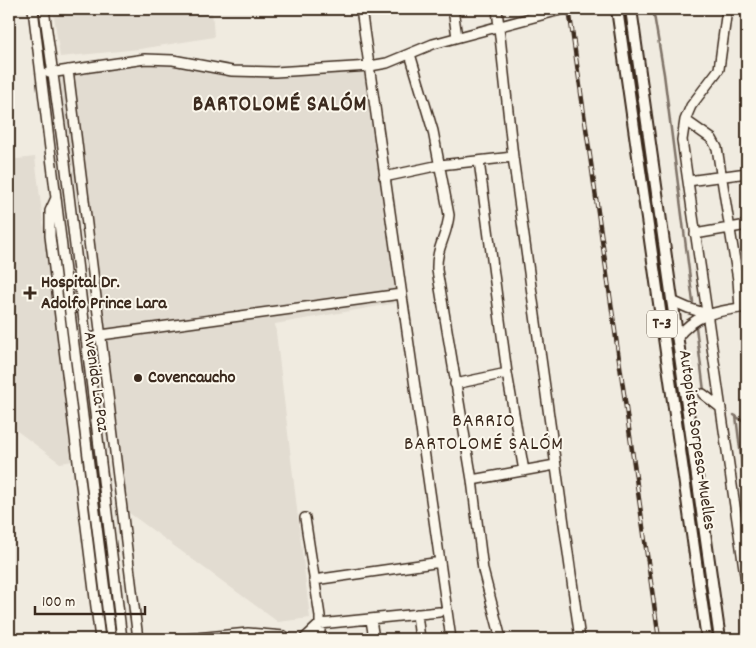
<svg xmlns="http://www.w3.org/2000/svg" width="756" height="648" viewBox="0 0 756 648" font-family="Dekko,sans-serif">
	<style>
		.built { fill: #e2dcd1 }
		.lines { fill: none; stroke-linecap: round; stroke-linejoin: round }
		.stream { stroke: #7f7367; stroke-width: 2.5 }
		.minor-casing { stroke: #3b2a1e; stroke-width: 12 }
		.major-casing { stroke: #3b2a1e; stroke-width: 14 }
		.minor { stroke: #fbf7ec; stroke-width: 9 }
		.major { stroke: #fbf7ec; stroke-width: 10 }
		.rail-casing { stroke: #3b2a1e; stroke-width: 4.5 }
		.rail { stroke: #fbf7ec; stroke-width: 2.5; stroke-dasharray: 8; stroke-linecap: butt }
		.poi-dot { fill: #3b2a1e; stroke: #fbf7ec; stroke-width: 2 }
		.labels { text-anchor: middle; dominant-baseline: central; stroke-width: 4; stroke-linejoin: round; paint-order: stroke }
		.shield { fill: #fbf7ec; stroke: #75685c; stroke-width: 1 }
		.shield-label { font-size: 16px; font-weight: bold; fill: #3b2a1e }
		.poi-label { font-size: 18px; font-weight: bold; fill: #3b2a1e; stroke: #fbf7ec; text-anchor: start }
		.street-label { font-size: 18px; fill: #3b2a1e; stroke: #fbf7ec }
		.quarter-label { font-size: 20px; letter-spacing: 1px; fill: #3b2a1e; stroke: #fbf7ec }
		.district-label { font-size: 22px; font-weight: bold; letter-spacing: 1px; fill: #3b2a1e; stroke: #fbf7ec }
	</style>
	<rect width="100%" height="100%" fill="#f0ebe0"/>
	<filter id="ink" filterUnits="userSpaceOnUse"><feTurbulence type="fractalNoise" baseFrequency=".02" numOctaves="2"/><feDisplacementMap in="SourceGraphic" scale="10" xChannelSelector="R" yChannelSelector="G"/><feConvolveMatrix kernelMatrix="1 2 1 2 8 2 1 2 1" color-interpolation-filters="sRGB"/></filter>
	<g filter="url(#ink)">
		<path class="built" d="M 53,9 L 212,9 L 214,37 L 140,49 L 60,57 Z
			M 125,63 L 167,63 L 228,74 L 365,69 L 397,303 L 275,324 L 310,618 L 278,622 L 121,507 L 59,72 Z
			M 35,157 L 73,461 L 60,463 L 9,425 L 9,160 Z"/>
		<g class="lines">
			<path class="stream" d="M 653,9 L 664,74 L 693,302
				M 696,327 L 704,391
				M 734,415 L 747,424
				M 736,416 L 747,506"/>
			<g class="minor-casing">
				<path id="minor" d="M 33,9 L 71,321 L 111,639
					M 44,9 L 65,162 L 122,639
					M 361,9 L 451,639
					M 453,9 L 457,37
					M 497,9 L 513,157 L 580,639
					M 727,9 L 719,69 L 691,106 L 685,120 L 682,140 L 747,589
					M 410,54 L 433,131 L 449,215 C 447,237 436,247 437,270 L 472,480 L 483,570 L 501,639
					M 68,70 L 138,639
					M 49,73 L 145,59 L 173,60 L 232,71 L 275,72 L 370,66 L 387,63 L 433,44 L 564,9
					M 685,120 L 712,139 L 717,148 L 738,280 L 740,308
					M 479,161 L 507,373 L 524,471
					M 384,177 L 440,165 L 513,157
					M 688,181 L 747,173
					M 56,198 L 50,211 L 50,236 L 100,639
					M 695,234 L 747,225
					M 672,301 L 688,308 L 707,314
					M 677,338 C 695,313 719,311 747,307
					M 86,340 L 101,335 L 401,294
					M 455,384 L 507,373
					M 703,394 L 721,408
					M 472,480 L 555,465
					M 305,518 L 320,616 L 320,631 L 315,639
					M 314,580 L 434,563
					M 417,614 L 420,639
					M 371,620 L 374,639
					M 186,639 L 248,633 L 284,636 L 288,639
					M 304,639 L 320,624 L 439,612"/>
			</g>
			<g class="major-casing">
				<path id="major" d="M 617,9 L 707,639
					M 631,9 L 720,639"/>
			</g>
			<use href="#minor" class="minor"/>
			<use href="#major" class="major"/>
			<g class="rail-casing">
				<path id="rail" d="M 569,9 L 659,639"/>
			</g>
			<use href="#rail" class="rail"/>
		</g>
	</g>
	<g class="poi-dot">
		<path d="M27.5 285.5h5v5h5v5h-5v5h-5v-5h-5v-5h5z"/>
		<circle cx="138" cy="378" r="5"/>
	</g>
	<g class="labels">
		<rect class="shield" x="647" y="310.5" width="30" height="27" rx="4"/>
		<g class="shield-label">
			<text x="662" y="324">T-3</text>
		</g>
		<g class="poi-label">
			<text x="41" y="283">Hospital Dr.<tspan x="41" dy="21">Adolfo Prince Lara</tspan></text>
			<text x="148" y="378">Covencaucho</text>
		</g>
		<g class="street-label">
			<text transform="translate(95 382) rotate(82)">Avenida La Paz</text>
			<text transform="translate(696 440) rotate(82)">Autopista Sorpesa-Muelles</text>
		</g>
		<g class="quarter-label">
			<text x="484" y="422">BARRIO<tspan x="484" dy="23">BARTOLOMÉ SALÓM</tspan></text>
		</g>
		<g class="district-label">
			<text x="280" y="105">BARTOLOMÉ SALÓM</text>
		</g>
	</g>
	<rect width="756" height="648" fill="none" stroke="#fbf7ec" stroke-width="30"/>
	<rect x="15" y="15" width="726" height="618" fill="none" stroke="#3b2a1e" stroke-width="2" filter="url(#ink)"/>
	<path d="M35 606v8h110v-8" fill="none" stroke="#3b2a1e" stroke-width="2.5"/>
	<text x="42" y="606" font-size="15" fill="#3b2a1e" stroke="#fbf7ec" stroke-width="4" paint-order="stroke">100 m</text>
</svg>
